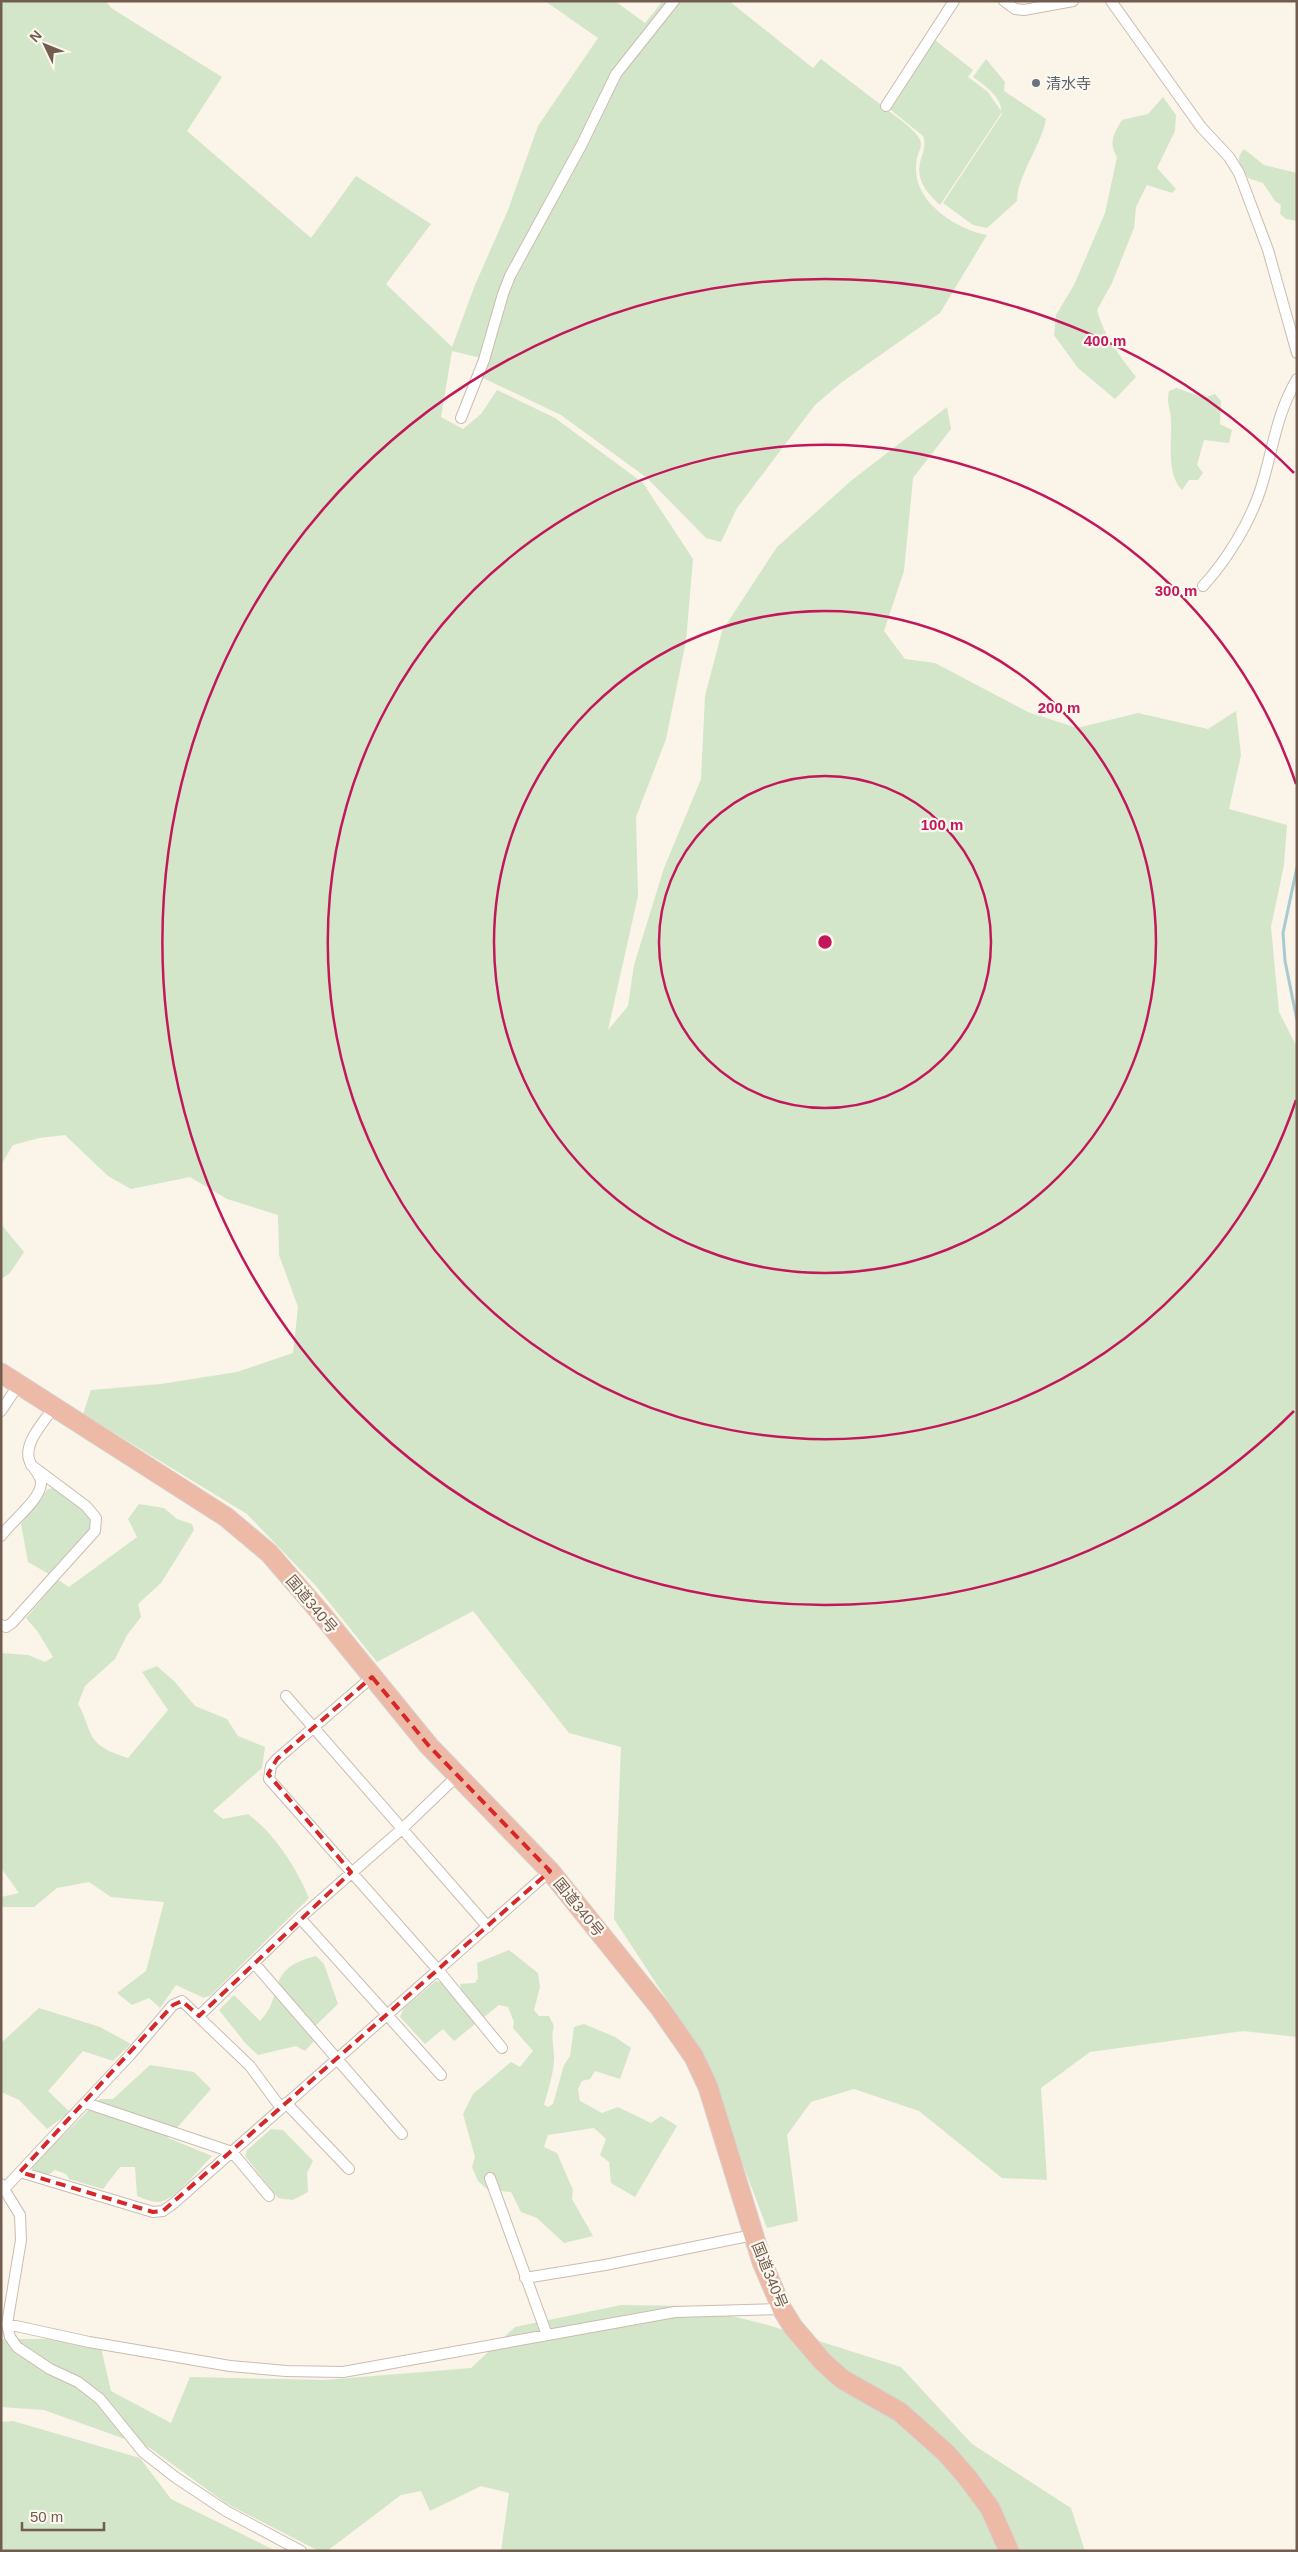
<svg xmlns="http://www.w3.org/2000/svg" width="1298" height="2552" viewBox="0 0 1298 2552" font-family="Arial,'Noto Sans JP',sans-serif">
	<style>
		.green { fill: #d4e6c9 }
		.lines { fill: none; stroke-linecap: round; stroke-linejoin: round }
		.stream { stroke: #a7cbd2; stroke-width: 3 }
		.street-casing { stroke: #cbbcb0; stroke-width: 12 }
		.highway-casing { stroke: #d7d1ce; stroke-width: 21 }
		.street { stroke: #fff; stroke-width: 10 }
		.highway { stroke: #edbaa7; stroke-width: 19 }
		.marked { fill: none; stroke: #d62828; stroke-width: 4; stroke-dasharray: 10 6; stroke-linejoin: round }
		.ring { fill: none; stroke: #c2185b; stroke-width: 2.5 }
		.worship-dot { fill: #6b7280; stroke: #fdf8ef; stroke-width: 2 }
		.labels { text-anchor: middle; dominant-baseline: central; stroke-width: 4.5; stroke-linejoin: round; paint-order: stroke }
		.worship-label { font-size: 15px; fill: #5b616d; stroke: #fdf8ef; text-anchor: start }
		.street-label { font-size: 15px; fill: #715c4f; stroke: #fdf8ef }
		.centre { fill: #c2185b; stroke: #fdf8ef; stroke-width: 2.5 }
		.ring-label { font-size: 15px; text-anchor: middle; font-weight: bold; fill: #c2185b; stroke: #fdf8ef; stroke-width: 4.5; stroke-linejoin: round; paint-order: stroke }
	</style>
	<rect width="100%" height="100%" fill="#faf4e9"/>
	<path class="green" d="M 1,1 L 106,1 L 111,8 L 222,77 L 187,131 L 311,238 L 356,176 L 431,224 L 386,284 L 452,347 L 475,285 L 508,210 L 538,126 L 598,38 L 545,1 L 615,1 L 645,23 L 663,1 L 729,1 L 813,68 L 821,59 L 906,124 C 933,148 915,144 916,171 C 917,204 958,230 987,235 L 940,313 L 842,382 L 815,405 L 737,508 L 721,542 L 706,538 L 647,478 L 561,415 L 483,378 L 489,360 L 452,351 L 441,417 L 463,429 L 481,414 L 497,390 L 555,418 L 643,483 L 693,559 L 686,641 L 666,739 L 636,817 L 638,896 L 608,1030 L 628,1006 L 634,965 L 664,868 L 701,779 L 705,696 L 722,631 L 777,547 L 852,480 L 947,407 L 951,429 L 913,478 L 904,571 L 884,631 L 905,659 L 935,663 L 1028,712 L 1077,728 L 1138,713 L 1208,729 L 1236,711 L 1241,755 L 1229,809 L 1287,825 L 1284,865 L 1271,927 L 1279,1012 L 1297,1047 L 1297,2037 L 1243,2031 L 1090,2052 L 1041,2088 L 1047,2180 L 1002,2178 L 919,2111 L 854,2089 L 811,2102 L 787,2135 L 798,2221 L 767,2228 L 698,2047 L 614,1919 L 621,1747 L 569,1733 L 473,1611 L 377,1662 L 316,1586 L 247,1514 L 83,1414 L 91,1390 L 161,1384 L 237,1372 L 293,1353 L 298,1307 L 279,1255 L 278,1215 L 227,1199 L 190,1177 L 131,1189 L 108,1176 L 65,1135 L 39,1138 L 13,1145 L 1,1165 Z
		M 931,37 L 973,70 L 968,77 L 988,92 L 1001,111 C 1002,97 984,85 973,77 L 986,59 L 1005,82 L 1004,91 L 1046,119 C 1042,144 1017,176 1017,201 L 987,228 L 973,225 L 943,203 L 1002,114 L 1002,112 L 940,205 C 928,194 916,181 920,163 C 922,153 927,146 923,136 L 886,106 Z
		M 1163,97 L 1176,115 L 1175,131 L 1157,168 L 1176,189 L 1172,193 L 1147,185 L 1136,207 L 1134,228 L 1112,283 L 1097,310 C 1104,336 1119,355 1136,377 L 1115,399 L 1078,368 L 1054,335 L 1056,315 L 1074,285 L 1105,213 L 1117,157 C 1108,143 1114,133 1122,120 L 1148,114 Z
		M 1244,149 L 1264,165 L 1297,173 L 1297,221 L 1286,219 L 1280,214 L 1281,205 L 1275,201 L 1263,183 L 1248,178 C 1241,166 1234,160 1244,149 Z
		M 1177,388 L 1204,398 L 1215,394 L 1221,401 L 1220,424 L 1232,430 L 1229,443 L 1204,440 L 1197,465 L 1203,473 L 1198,480 L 1189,480 L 1182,490 C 1166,474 1172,442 1171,421 C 1171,409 1166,404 1169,391 Z
		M 1,1224 L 24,1252 L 10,1273 L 1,1279 Z
		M 53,1488 L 84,1511 L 92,1522 L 89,1532 L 49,1574 L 28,1562 L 21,1524 L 48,1489 Z
		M 139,1504 L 164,1508 L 177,1519 L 192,1524 L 194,1530 L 161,1583 L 138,1604 L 141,1617 L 127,1635 L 115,1659 L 85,1686 L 78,1704 C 85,1715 87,1728 93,1738 C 100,1749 116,1754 128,1758 L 168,1710 L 142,1672 L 157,1666 L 175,1682 L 195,1706 L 227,1719 L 238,1736 L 265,1747 L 262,1768 L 213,1811 L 223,1819 L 248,1814 C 275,1834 296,1867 309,1898 L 211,1995 L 204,1998 L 176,1985 L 160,2008 L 149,1998 L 132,2005 L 117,1993 L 146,1971 L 164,1902 L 111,1897 L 89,1882 L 57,1888 L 34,1907 L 1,1907 L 1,1897 L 19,1893 L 1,1868 L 1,1653 L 28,1655 L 45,1662 L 53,1657 L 38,1632 L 26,1618 L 58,1580 L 69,1587 L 137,1537 L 128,1519 Z
		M 509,1950 L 538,1973 L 540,1987 L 534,2010 L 539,2016 L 549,2016 L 554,2026 C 550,2038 555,2049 554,2061 C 553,2076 548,2090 544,2105 L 548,2107 L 553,2104 L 564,2065 L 570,2056 L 574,2027 L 584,2024 L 615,2037 L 631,2048 L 620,2079 L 595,2071 L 590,2079 L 582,2081 L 578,2089 L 580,2101 L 602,2113 L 618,2107 L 651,2123 L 661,2116 L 677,2126 L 635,2197 L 611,2183 L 609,2162 L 600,2155 L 606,2139 L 594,2128 L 548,2135 L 544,2147 L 557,2153 L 573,2190 L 572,2199 L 593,2236 L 564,2243 L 537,2218 L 521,2212 L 511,2192 L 488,2190 L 478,2181 L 472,2167 L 475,2157 L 463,2114 L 473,2094 L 511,2062 L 520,2067 L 533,2051 L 513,2028 L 514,2022 L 508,2007 L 499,2005 L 454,2041 L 443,2029 L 425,2044 L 400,2017 L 404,2008 L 436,1981 L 442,1983 L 453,1995 L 462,1993 L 460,1984 L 475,1983 L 478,1978 L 477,1963 Z
		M 316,1956 L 324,1964 L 338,2004 L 308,2033 L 314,2041 L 305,2051 L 296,2046 L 258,2055 L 246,2044 L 219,2010 L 234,1995 L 260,2021 C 286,1995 263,1969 316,1956 Z
		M 39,2008 L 100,2027 L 131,2044 L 113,2061 L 83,2051 L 48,2091 L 70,2112 L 47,2129 L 19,2100 L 1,2092 L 1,2043 Z
		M 150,2065 L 194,2072 L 211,2089 L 168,2138 L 212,2156 C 200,2168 179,2195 163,2201 C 155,2204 145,2199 137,2196 L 135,2167 L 120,2167 L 103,2189 L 69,2179 L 66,2174 L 55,2170 L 47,2176 L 32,2171 L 32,2165 L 100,2099 L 113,2099 Z
		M 271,2129 L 283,2130 L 313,2161 L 307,2173 L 308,2192 L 293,2200 L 278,2198 L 245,2156 L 247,2150 Z
		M 621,2305 L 691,2306 L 768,2325 L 901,2367 L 972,2444 L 1071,2508 L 1085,2551 L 501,2551 L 509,2493 L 481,2486 L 430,2511 L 421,2491 L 401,2495 L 327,2551 L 319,2551 L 227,2504 L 150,2448 L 44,2410 L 1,2407 L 1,2339 L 99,2339 L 111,2391 L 171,2423 L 190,2377 L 325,2380 L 471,2368 L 515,2327 Z
		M 13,2421 L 140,2458 L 171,2499 L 276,2551 L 1,2551 L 1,2422 Z"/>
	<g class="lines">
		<path class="stream" d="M 1297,867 L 1283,933 L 1285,961 L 1297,1020"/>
		<g class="street-casing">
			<path id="street" d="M 1004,1 L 1015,9 L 1024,10 L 1073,1
				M 1111,1 L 1201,127 L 1229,157 L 1239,173 L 1268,250 L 1297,353
				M 886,106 L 954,1
				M 461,418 L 484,360 L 503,294 L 510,276 L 582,144 L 616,74 L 674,1
				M 1203,586 C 1226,561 1249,524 1260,491 C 1273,452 1275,416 1297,379
				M 1,1411 L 19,1384
				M 1,1536 C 11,1522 40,1500 41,1484 C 42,1477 34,1469 31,1464 C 20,1446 44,1422 54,1407
				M 1,1625 L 6,1627 L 12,1623 L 95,1531 L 96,1518 L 86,1506 L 31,1465
				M 372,1677 L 277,1759 L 271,1766 L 269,1779 L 438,1970 L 502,2048
				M 286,1696 L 488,1927
				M 300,1918 L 441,2075
				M 254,1963 L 402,2134
				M 199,2016 L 300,1918 L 403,1828 L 457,1776
				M 86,2103 L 232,2152 L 269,2196
				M 286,2103 L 349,2169
				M 20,2172 L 153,2212 L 163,2211 L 174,2203 L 550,1871
				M 490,2178 L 547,2335
				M 1,2184 L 20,2215 L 21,2240 L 7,2324 L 10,2337 L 17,2347 L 50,2369 L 78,2382 L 100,2399 L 143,2452 L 175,2477 L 226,2511 L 301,2551
				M 5,2188 L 130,2055 L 173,2005 L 182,2001 L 250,2066 L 281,2108
				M 525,2278 L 605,2265 L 753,2235
				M 7,2324 L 89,2342 L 230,2366 L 286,2371 L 343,2372 L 675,2312 L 782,2309"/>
		</g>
		<g class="highway-casing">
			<path id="highway" d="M 1,1373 L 226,1517 L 269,1553 L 319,1611 L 429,1746 L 550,1871 L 660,2008 L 694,2057 L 708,2087 L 762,2262 L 782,2309 L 793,2327 L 823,2362 L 842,2379 L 900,2412 L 946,2453 L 967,2477 L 990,2508 L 1009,2551"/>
		</g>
		<use href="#street" class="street"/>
		<use href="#highway" class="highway"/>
	</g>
	<path class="marked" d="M 372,1677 L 429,1746 L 550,1871 L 163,2211 L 153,2212 L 20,2172 L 173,2005 L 182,2001 L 199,2016 L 351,1872 L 268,1774 L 277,1759 Z"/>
	<g class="ring">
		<circle cx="825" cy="942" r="166"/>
		<circle cx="825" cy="942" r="331"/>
		<path d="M1296 1100A497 497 0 1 1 1296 784"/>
		<path d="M1294 1411A663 663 0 1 1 1294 473"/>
	</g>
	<circle class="worship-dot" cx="1036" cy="83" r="5"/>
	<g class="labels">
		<g class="worship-label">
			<text x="1046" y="83">清水寺</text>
		</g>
		<g class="street-label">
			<text transform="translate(312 1604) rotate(50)">国道340号</text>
			<text transform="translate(579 1907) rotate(51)">国道340号</text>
			<text transform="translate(770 2275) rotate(68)">国道340号</text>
		</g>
	</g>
	<circle cx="825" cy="942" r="8" class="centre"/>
	<g class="ring-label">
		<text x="1105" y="346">400 m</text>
		<text x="1176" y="596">300 m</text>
		<text x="1059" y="713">200 m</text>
		<text x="942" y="830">100 m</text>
	</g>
	<rect width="1298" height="2552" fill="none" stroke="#715c4f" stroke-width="5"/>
	<g transform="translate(45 45) rotate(313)" stroke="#fdf8ef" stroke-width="4" paint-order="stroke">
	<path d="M0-4L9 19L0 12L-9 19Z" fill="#715c4f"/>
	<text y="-8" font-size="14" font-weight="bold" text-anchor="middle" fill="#715c4f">N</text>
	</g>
	<path d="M22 2522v8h82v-8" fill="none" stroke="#715c4f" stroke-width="2.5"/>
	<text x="30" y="2522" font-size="15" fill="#715c4f" stroke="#fdf8ef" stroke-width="4" paint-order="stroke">50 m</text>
</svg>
